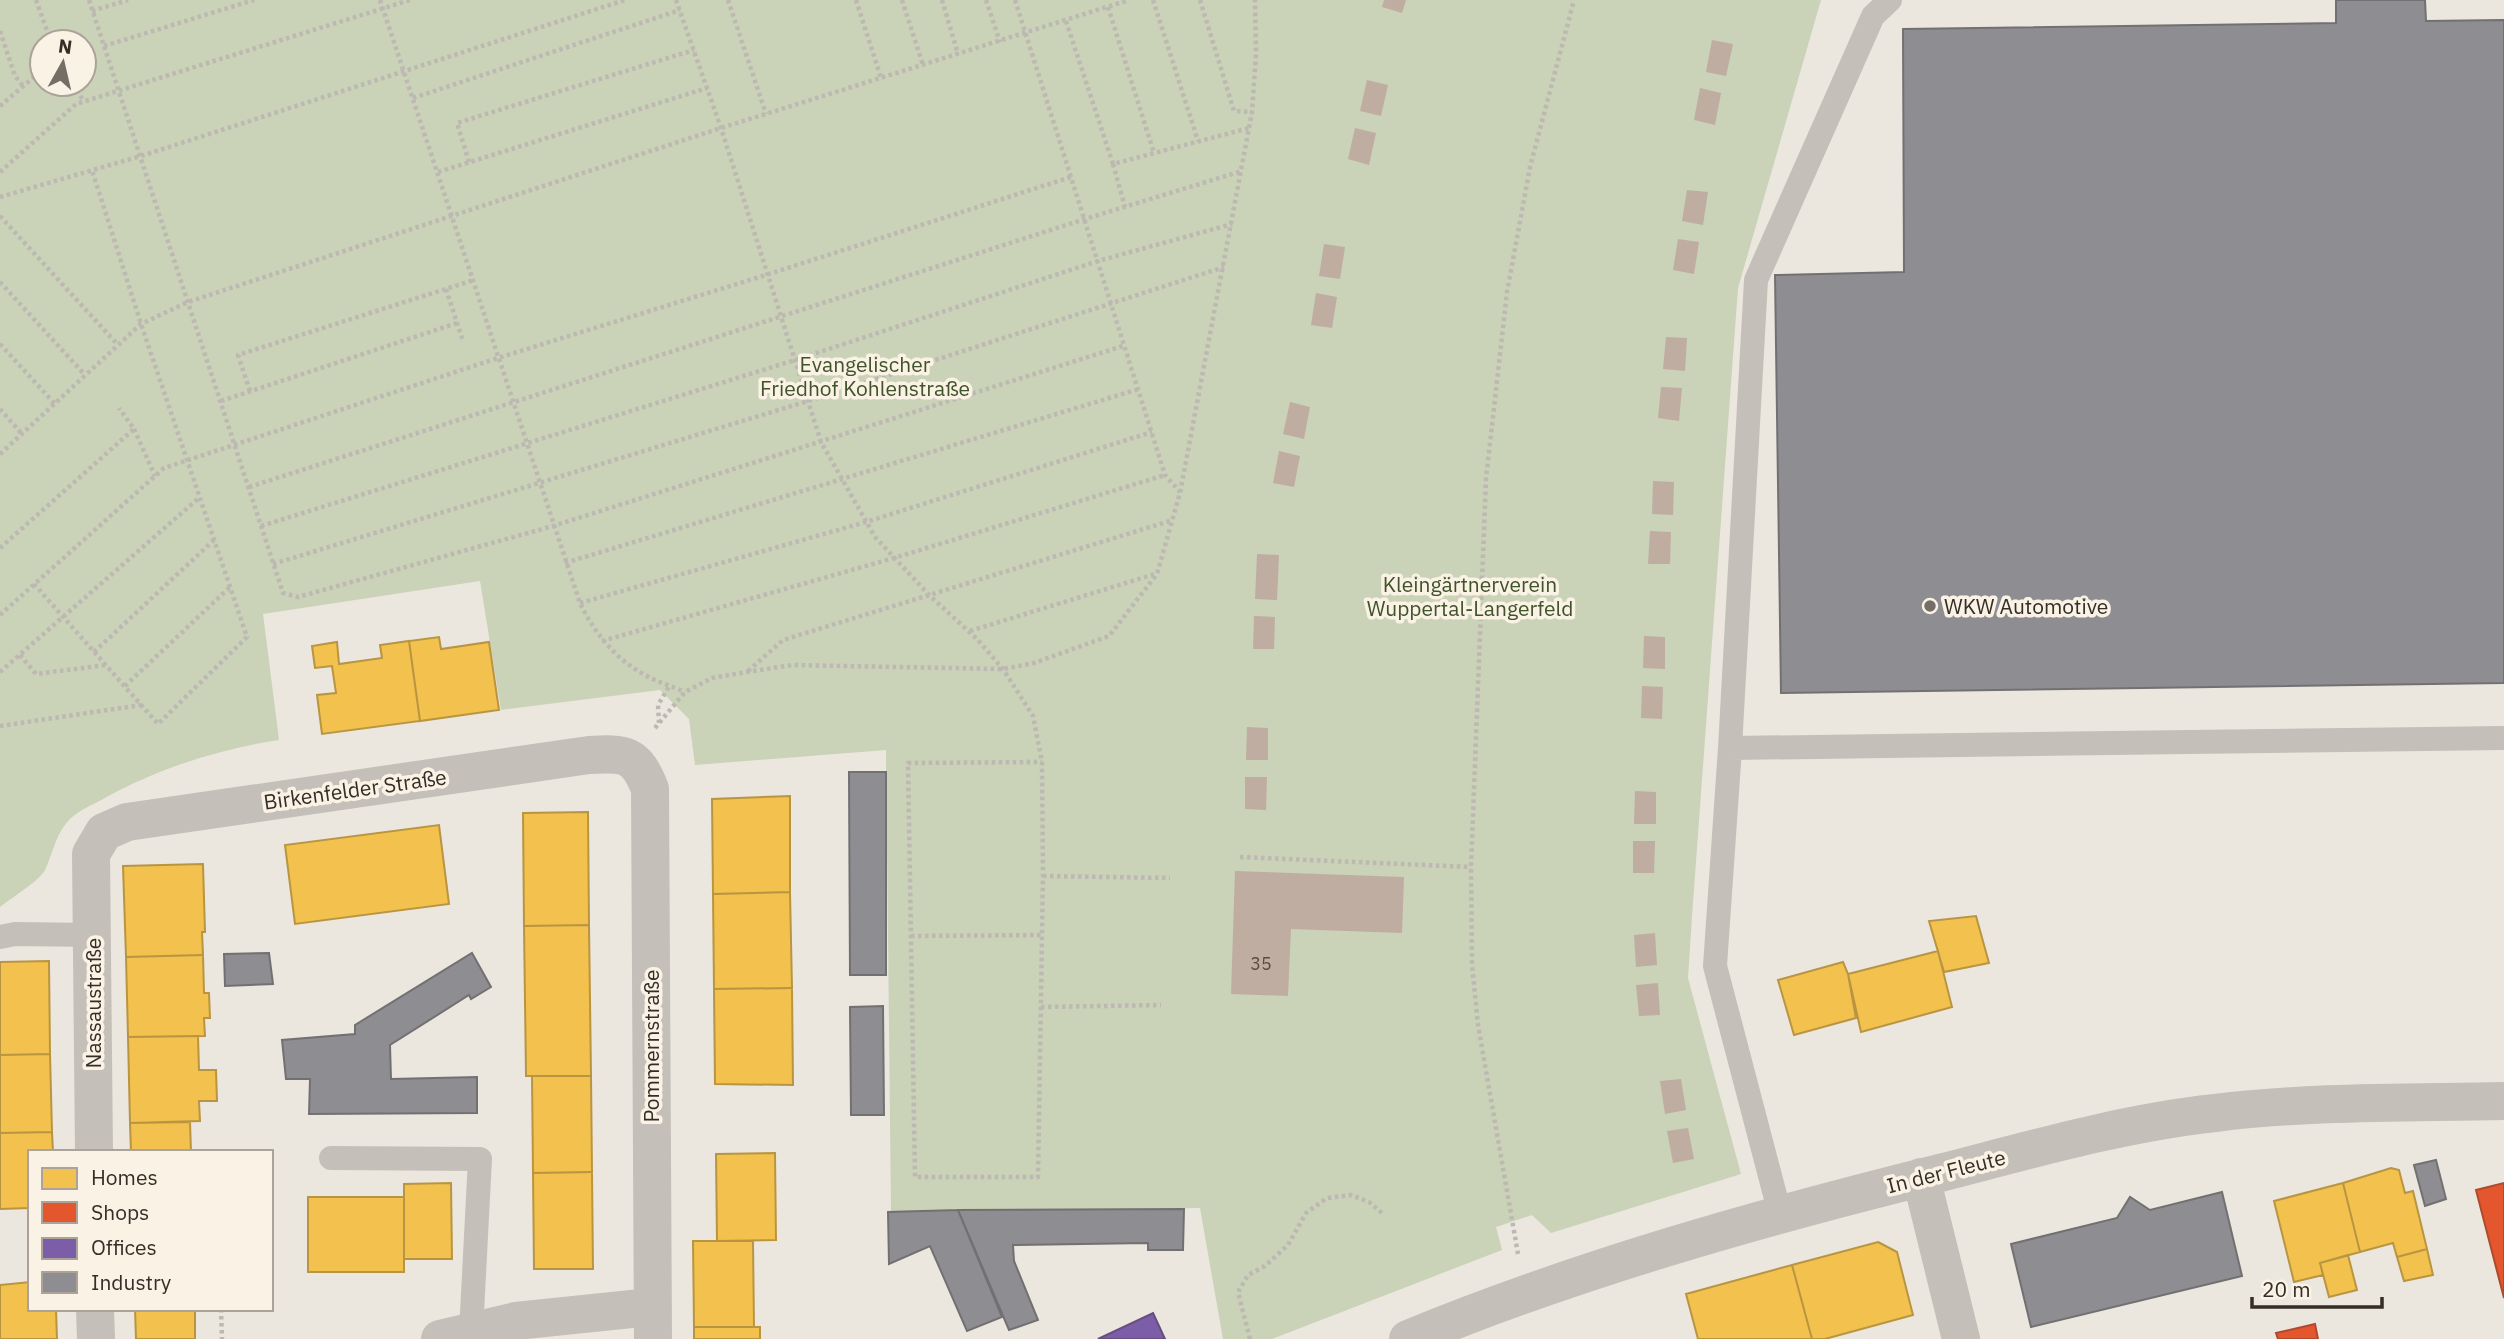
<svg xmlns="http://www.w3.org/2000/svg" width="2504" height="1339" viewBox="0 0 2504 1339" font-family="'IBM Plex Sans',sans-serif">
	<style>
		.green { fill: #cad2b8; fill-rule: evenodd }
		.homes { fill: #f2c14e; stroke: #b99542; stroke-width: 2 }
		.shops { fill: #e4572e; stroke: #b04a2c; stroke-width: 2 }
		.offices { fill: #7b5ea7; stroke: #664f80; stroke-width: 2 }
		.industry { fill: #8d8d92; stroke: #737072; stroke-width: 2 }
		.building { fill: #bfada1 }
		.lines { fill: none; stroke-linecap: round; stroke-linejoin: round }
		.path { stroke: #bdb8b1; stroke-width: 4.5; stroke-dasharray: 3.5 3.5; stroke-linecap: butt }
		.service { stroke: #c4bfb8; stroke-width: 24 }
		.minor { stroke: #c4bfb8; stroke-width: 38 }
		.poi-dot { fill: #756e67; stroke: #f9f2e5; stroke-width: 2.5 }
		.labels { text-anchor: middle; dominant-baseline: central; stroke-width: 7; stroke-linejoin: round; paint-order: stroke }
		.number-label { font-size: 18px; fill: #584d45 }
		.park-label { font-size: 21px; fill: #40532a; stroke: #f9f2e5 }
		.poi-label { font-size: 21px; fill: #352d26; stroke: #f9f2e5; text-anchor: start }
		.street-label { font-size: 21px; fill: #352d26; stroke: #f9f2e5 }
	</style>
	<rect width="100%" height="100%" fill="#ebe7df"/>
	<path class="green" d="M 0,0 L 1821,0 L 1738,288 L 1692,916 L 1688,978 L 1741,1174 L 1551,1233 L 1532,1215 L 1496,1227 L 1502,1250 L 1272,1339 L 1223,1339 L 1200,1208 L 891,1212 L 886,750 L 695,765 L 689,719 L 660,690 L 501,710 L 480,581 L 263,614 L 279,740 C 218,749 157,769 103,799 C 92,805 80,810 71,818 C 55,834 54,851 45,870 C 39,881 11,898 0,907 ZM 42,42 L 84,42 L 84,84 L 42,84 Z"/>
	<path class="homes" d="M 439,637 L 441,649 L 489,642 L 499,710 L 420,721 L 409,641 Z
		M 409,641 L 420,721 L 322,734 L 317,695 L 336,693 L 332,666 L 315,668 L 312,646 L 337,642 L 339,664 L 382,658 L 380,645 Z
		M 790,796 L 790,892 L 713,894 L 712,799 Z
		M 588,812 L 589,925 L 524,926 L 523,813 Z
		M 439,825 L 449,904 L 295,924 L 285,845 Z
		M 203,864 L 205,932 L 202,932 L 203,955 L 126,957 L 123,866 Z
		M 790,892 L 792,988 L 714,989 L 713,894 Z
		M 1976,916 L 1989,963 L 1944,972 L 1929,921 Z
		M 589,925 L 591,1076 L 526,1076 L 524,926 Z
		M 1938,951 L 1952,1007 L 1861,1032 L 1848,974 Z
		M 203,955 L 204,993 L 209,993 L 210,1018 L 204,1018 L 205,1036 L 128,1037 L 126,957 Z
		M 49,961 L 50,1054 L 0,1055 L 0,962 Z
		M 1843,962 L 1848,974 L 1856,1018 L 1794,1035 L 1778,980 Z
		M 792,988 L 793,1085 L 715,1084 L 714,989 Z
		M 198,1036 L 199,1070 L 216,1070 L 217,1101 L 199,1101 L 200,1121 L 130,1123 L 128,1037 Z
		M 50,1054 L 52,1132 L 0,1133 L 0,1055 Z
		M 532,1076 L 591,1076 L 592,1172 L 533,1173 Z
		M 190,1122 L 191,1152 L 131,1152 L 130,1123 Z
		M 52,1132 L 53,1152 L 30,1152 L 30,1208 L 0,1209 L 0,1133 Z
		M 775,1153 L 776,1240 L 717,1241 L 716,1154 Z
		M 2391,1168 L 2399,1170 L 2405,1193 L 2413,1191 L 2427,1249 L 2397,1257 L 2393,1243 L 2360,1252 L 2343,1183 Z
		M 592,1172 L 593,1269 L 534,1269 L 533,1173 Z
		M 451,1183 L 452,1259 L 404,1259 L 404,1184 Z
		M 2343,1183 L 2360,1252 L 2320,1263 L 2323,1275 L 2294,1282 L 2274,1201 Z
		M 308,1197 L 404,1197 L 404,1272 L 308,1272 Z
		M 693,1241 L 753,1241 L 754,1327 L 694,1327 Z
		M 1878,1242 L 1897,1252 L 1913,1315 L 1825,1339 L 1812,1339 L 1792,1265 Z
		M 2427,1249 L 2433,1275 L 2404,1281 L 2397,1257 Z
		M 2348,1255 L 2357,1290 L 2329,1297 L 2320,1263 Z
		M 1792,1265 L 1812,1339 L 1698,1339 L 1686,1294 Z
		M 30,1282 L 30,1309 L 56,1309 L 57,1339 L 0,1339 L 0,1285 Z
		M 135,1309 L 195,1309 L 195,1339 L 136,1339 Z
		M 694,1327 L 760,1327 L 760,1339 L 694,1339 Z"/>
	<path class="shops" d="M 2504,1183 L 2504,1298 L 2476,1190 Z
		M 2315,1324 L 2318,1339 L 2278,1339 L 2276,1333 Z"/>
	<path class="offices" d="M 1153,1313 L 1165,1339 L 1098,1339 Z"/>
	<path class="industry" d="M 2336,0 L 2425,0 L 2426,21 L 2504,20 L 2504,683 L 1781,693 L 1775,275 L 1904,272 L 1903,29 L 2336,23 Z
		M 849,772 L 886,772 L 886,975 L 850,975 Z
		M 269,953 L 273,984 L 225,986 L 224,954 Z
		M 472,953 L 491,987 L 471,999 L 469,995 L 390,1045 L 391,1079 L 477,1077 L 477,1113 L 309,1114 L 310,1079 L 286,1079 L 282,1040 L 355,1034 L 355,1025 Z
		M 883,1006 L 884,1115 L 851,1115 L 850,1007 Z
		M 2436,1160 L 2446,1199 L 2425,1206 L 2414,1165 Z
		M 2222,1192 L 2242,1276 L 2031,1327 L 2011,1244 L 2117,1218 L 2130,1197 L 2150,1210 Z
		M 1184,1209 L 1183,1250 L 1148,1250 L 1148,1243 L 1013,1245 L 1014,1261 L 1038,1320 L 1009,1330 L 958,1210 Z
		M 958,1210 L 1002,1317 L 967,1331 L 930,1246 L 889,1264 L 888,1212 Z"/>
	<path class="building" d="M 1384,0 L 1406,0 L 1402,13 L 1382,7 Z
		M 1712,40 L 1733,44 L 1726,76 L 1706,72 Z
		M 1367,80 L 1388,85 L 1381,116 L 1360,111 Z
		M 1700,88 L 1721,93 L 1715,125 L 1694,120 Z
		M 1355,128 L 1376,133 L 1369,165 L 1348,159 Z
		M 1687,190 L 1708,192 L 1703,225 L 1682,221 Z
		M 1678,239 L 1699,242 L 1694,274 L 1673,270 Z
		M 1324,244 L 1345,247 L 1340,279 L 1319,276 Z
		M 1316,293 L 1337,297 L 1332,328 L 1311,325 Z
		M 1666,337 L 1687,338 L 1685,371 L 1663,369 Z
		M 1661,387 L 1682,388 L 1679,421 L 1658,418 Z
		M 1290,402 L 1310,407 L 1304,439 L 1283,434 Z
		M 1279,451 L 1300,456 L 1294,487 L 1273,483 Z
		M 1653,481 L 1674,482 L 1673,515 L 1652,514 Z
		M 1650,531 L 1671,532 L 1670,564 L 1648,564 Z
		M 1257,554 L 1279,555 L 1277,600 L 1255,599 Z
		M 1254,616 L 1275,617 L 1274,649 L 1253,649 Z
		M 1644,636 L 1665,637 L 1665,669 L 1643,668 Z
		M 1642,686 L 1663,687 L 1662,719 L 1641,718 Z
		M 1247,727 L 1268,728 L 1268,760 L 1246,760 Z
		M 1245,777 L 1267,777 L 1266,810 L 1245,809 Z
		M 1635,791 L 1656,792 L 1656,824 L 1634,824 Z
		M 1633,841 L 1655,841 L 1654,873 L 1633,873 Z
		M 1235,871 L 1404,877 L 1402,933 L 1291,929 L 1288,996 L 1231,994 Z
		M 1655,933 L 1657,965 L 1636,967 L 1634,935 Z
		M 1658,983 L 1660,1015 L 1639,1016 L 1636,985 Z
		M 1681,1079 L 1686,1110 L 1665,1114 L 1660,1081 Z
		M 1688,1128 L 1694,1159 L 1673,1163 L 1667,1131 Z"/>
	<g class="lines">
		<path class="path" d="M 36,0 L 51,42
			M 89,0 L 283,593 L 298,597 L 553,526 L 1126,345
			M 380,0 L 580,603 C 594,632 615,659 645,675 C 657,682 672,686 685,692
			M 676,0 L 721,128 L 821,442 L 875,537 L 929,595 L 977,639 L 1003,669 L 1033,716 L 1042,762 L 1043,876 L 1038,1177 L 915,1177 L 908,763 L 1042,762
			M 728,0 L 766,114
			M 856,0 L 881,78
			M 902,0 L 923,65
			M 942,0 L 958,54
			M 986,0 L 1000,42
			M 1015,0 L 1165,475 L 1180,492
			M 1153,0 L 1198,141
			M 1200,0 L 1234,111 L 1252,112
			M 1108,7 L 1154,153
			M 92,11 L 128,0
			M 1066,21 L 1113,164 L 1249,128
			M 0,31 L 15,76 L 23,86
			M 104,46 L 254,0
			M 73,84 L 84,102
			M 413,98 L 680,10
			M 0,106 L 42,70
			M 469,162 L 457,123 L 694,50
			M 1113,164 L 1125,207
			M 0,172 L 76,104 L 410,0
			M 438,172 L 707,88
			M 0,197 L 141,156 L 625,0
			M 0,216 L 118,345
			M 0,282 L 85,375
			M 446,289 L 463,341
			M 0,344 L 55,404
			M 250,391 L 238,355 L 474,280
			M 221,401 L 457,323
			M 0,409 L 22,434
			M 134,429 L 155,476
			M 0,454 L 141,324 L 188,302 L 721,128 L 1129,0
			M 249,487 L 1085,219 L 1242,171
			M 261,526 L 795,360 L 1098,261 L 1232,224
			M 0,548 L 134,429 L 119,408
			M 565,563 L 1139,389
			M 273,564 L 808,401 L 1224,267
			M 34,584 L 158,724 L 247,637 L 141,324 L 92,170
			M 580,603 L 866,522 L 1152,432
			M 0,615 L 164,468 L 498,358 L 769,274 L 1071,177
			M 970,631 L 1155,574
			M 602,641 L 894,558 L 1165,475
			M 94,652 L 214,540
			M 20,655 L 36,674 L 106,665
			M 748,671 L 783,640 L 1173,520
			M 0,672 L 200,497
			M 125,686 L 230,587
			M 659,723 L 658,705 L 670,685
			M 0,726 L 141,705
			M 655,728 L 685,692 L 712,678 L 747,672 L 792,665 L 1003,669 L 1034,663 L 1109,636 L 1157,574 L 1180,493 L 1252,112 L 1256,54 L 1255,0
			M 1240,857 L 1471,867
			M 1043,876 L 1170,878
			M 911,936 L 1043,935
			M 1041,1007 L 1161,1005
			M 1518,1254 L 1478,1025 L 1472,964 L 1471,867 L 1486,479 L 1507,292 L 1530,167 L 1574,0
			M 221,1309 L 222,1339
			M 1250,1339 L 1238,1292 L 1248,1275 L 1265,1266 L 1288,1245 L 1306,1213 L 1327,1198 L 1351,1195 L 1369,1202 L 1382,1213"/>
		<path class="service" d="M 1730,748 L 1756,280 L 1873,16 L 1890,0
			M 0,937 L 15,934 L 93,935
			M 331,1158 L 480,1159 L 471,1332
			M 1780,1214 L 1715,966 L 1730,748 L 2504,738"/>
		<path class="minor" d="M 94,1152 L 91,854 L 104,832 L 127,822 L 589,755 C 625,753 636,753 650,789 L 653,1339
			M 1921,1177 L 1961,1339
			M 95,1309 L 96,1339
			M 440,1339 L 516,1321 L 651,1307
			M 1408,1339 C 1581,1268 1762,1217 1944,1172 C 2033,1149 2123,1123 2215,1113 C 2311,1101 2408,1103 2504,1101"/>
	</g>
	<circle class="poi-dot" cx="1930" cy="606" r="7"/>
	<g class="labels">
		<g class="number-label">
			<text x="1261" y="963">35</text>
		</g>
		<g class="park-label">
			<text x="865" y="364">Evangelischer<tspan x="865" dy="24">Friedhof Kohlenstraße</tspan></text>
			<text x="1470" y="584">Kleingärtnerverein<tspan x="1470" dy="24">Wuppertal-Langerfeld</tspan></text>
		</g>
		<g class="poi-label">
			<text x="1944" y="606">WKW Automotive</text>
		</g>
		<g class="street-label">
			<text transform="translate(355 789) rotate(-8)">Birkenfelder Straße</text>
			<text transform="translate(93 1003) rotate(-90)">Nassaustraße</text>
			<text transform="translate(651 1046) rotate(-90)">Pommernstraße</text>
			<text transform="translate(1946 1171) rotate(-14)">In der Fleute</text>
		</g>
	</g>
	<rect x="28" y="1150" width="245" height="161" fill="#f9f2e5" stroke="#aba399" stroke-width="2"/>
	<rect x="42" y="1168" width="35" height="21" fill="#f2c14e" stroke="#aba399" stroke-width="2"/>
	<text x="91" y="1185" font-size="21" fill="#352d26">Homes</text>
	<rect x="42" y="1202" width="35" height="21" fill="#e4572e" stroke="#aba399" stroke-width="2"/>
	<text x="91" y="1220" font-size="21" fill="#352d26">Shops</text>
	<rect x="42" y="1238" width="35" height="21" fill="#7b5ea7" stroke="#aba399" stroke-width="2"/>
	<text x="91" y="1255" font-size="21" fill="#352d26">Offices</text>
	<rect x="42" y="1272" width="35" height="21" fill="#8d8d92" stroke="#aba399" stroke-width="2"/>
	<text x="91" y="1290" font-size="21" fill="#352d26">Industry</text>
	<g transform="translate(63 63) rotate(8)"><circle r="33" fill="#f9f2e5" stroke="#aba399" stroke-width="2"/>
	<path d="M0-5L12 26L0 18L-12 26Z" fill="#756e67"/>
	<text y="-10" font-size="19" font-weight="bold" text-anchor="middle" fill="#352d26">N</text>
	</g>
	<path d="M2252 1297v10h130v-10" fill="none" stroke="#352d26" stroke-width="3.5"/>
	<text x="2262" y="1297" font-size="21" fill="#352d26" stroke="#f9f2e5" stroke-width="5" paint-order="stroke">20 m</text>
</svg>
